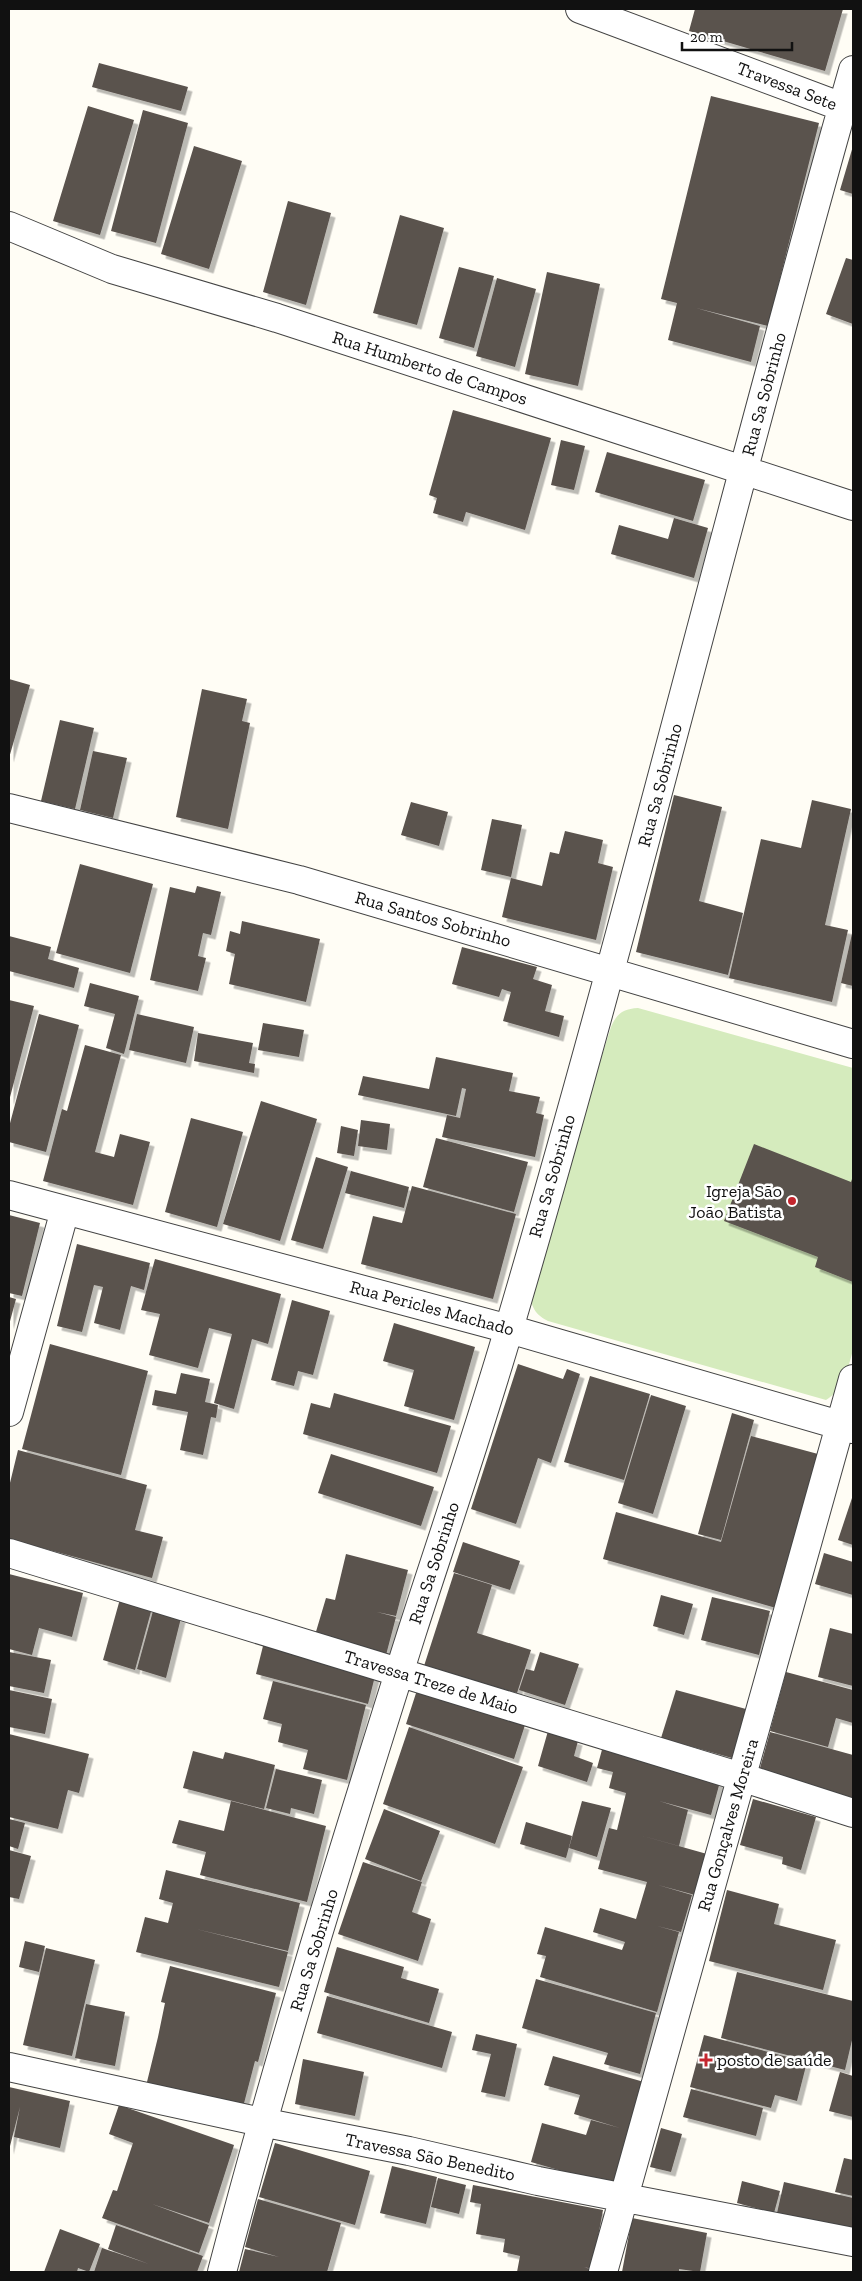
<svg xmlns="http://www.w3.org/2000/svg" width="862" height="2281" viewBox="0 0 862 2281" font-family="'Zilla Slab',serif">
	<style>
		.green { fill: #d5ebbd }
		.building { fill: #5a524d; filter: url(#shadow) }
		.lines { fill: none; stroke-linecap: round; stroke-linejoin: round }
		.minor-casing { stroke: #444; stroke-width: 30 }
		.minor { stroke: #fff; stroke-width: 28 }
		.poi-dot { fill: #c4262e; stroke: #fff; stroke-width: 2 }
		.labels { text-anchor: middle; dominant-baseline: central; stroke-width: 5; stroke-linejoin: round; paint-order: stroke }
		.street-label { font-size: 18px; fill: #111; stroke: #fff }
		.poi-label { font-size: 18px; fill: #111; stroke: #fff; text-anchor: end }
	</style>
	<defs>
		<filter id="shadow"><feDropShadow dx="4.5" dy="4.5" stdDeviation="0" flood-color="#0004"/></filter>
	</defs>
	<rect width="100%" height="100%" fill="#fffdf5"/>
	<path class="green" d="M 638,1008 L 853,1068 L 853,1350 C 848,1368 843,1390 826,1400 L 548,1321 C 532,1313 531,1304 529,1286 L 611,1027 C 617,1013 623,1009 638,1008 Z"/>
	<path class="building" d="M 695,9 L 843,9 L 825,71 L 689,31 Z
		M 99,63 L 188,87 L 181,111 L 92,87 Z
		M 711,96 L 819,123 L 768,326 L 696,308 L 760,326 L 751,362 L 668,340 L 677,303 L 661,299 Z
		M 88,106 L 134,120 L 100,235 L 53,221 Z
		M 143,110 L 188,123 L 156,243 L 111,231 Z
		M 194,146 L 242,161 L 209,269 L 161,254 Z
		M 853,146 L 853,194 L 840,190 Z
		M 288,201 L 331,213 L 306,305 L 263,292 Z
		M 400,215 L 444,228 L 417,325 L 373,313 Z
		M 846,258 L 853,260 L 853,324 L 826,314 Z
		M 459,267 L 494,276 L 474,348 L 439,338 Z
		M 547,272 L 600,284 L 578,386 L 525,374 Z
		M 497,278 L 536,289 L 515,367 L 476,356 Z
		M 453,410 L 551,438 L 525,530 L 466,512 L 463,522 L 433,513 L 437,498 L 429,495 Z
		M 561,440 L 585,446 L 574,490 L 551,485 Z
		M 607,452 L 705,480 L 693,521 L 595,492 Z
		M 674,518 L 708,528 L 694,578 L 611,554 L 619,525 L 668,539 Z
		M 9,679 L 30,685 L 9,758 Z
		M 202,689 L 247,699 L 242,721 L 250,723 L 228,829 L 176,817 Z
		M 60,720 L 94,728 L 75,809 L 41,801 Z
		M 93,751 L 127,758 L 113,818 L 80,810 Z
		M 674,795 L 722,807 L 699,901 L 743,913 L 728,975 L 636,952 Z
		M 812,800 L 851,809 L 825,925 L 848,930 L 832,1002 L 729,978 L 761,839 L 801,848 Z
		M 411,802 L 448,812 L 439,846 L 401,835 Z
		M 492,819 L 522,825 L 511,877 L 481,870 Z
		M 565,831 L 603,840 L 598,863 L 613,867 L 596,940 L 502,917 L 511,878 L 542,886 L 550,852 L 559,854 Z
		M 80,864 L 153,884 L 130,973 L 56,953 Z
		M 197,886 L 221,892 L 211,935 L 203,933 L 198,956 L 206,958 L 198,991 L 150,980 L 170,887 L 195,893 Z
		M 242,921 L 320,939 L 306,1002 L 229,984 L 235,954 L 226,951 L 230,931 L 240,934 Z
		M 853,929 L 853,986 L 841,983 Z
		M 9,936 L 51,947 L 48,959 L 79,968 L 74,988 L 9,971 Z
		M 462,947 L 537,967 L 533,979 L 552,985 L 545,1011 L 564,1016 L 559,1037 L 503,1021 L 511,992 L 502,989 L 499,997 L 452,984 Z
		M 90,983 L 139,996 L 124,1054 L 106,1048 L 115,1014 L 84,1006 Z
		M 9,1000 L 34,1006 L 9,1101 Z
		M 39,1014 L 79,1025 L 46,1152 L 9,1142 L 9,1127 Z
		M 137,1014 L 194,1027 L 186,1063 L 129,1050 Z
		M 263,1023 L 304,1030 L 299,1057 L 258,1050 Z
		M 198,1033 L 253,1043 L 249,1063 L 255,1064 L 254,1073 L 194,1061 Z
		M 85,1045 L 121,1055 L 95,1152 L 114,1157 L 120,1134 L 150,1142 L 133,1205 L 43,1181 L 62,1109 L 67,1111 Z
		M 436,1057 L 513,1073 L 509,1091 L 540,1097 L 536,1113 L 544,1115 L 535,1157 L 442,1137 L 447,1115 L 460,1118 L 466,1089 L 462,1088 L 456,1116 L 358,1095 L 363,1076 L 429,1089 Z
		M 261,1101 L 317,1119 L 280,1241 L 223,1224 Z
		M 191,1118 L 243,1132 L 217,1227 L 165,1212 Z
		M 361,1120 L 390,1124 L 387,1150 L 358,1146 Z
		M 341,1126 L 358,1130 L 354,1156 L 337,1153 Z
		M 436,1138 L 528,1162 L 514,1212 L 423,1187 Z
		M 754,1144 L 851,1182 L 853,1176 L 853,1282 L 815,1267 L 818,1257 L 724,1221 Z
		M 316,1157 L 348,1167 L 323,1249 L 291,1240 Z
		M 351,1171 L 409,1187 L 404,1208 L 345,1193 Z
		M 412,1186 L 516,1214 L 493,1299 L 361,1264 L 373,1216 L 402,1223 Z
		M 9,1215 L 40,1223 L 22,1296 L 9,1293 Z
		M 77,1244 L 150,1263 L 144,1290 L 131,1286 L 120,1330 L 94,1323 L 103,1287 L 94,1285 L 82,1332 L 57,1326 Z
		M 155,1259 L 281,1294 L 268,1344 L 252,1339 L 234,1409 L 214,1403 L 232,1334 L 209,1328 L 198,1368 L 149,1355 L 160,1314 L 141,1310 Z
		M 9,1297 L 16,1299 L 9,1325 Z
		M 292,1300 L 330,1311 L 313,1375 L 298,1371 L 294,1386 L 271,1380 Z
		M 394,1323 L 475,1347 L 454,1420 L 404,1406 L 414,1370 L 383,1361 Z
		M 50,1344 L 148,1371 L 121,1475 L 22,1449 Z
		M 518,1364 L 563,1379 L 567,1369 L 580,1374 L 551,1463 L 538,1458 L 516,1524 L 471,1509 Z
		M 181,1373 L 210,1379 L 205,1402 L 218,1405 L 216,1418 L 211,1417 L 203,1455 L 180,1450 L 188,1412 L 152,1405 L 155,1390 L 176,1394 Z
		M 590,1376 L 650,1394 L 624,1480 L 564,1462 Z
		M 334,1393 L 451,1426 L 437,1473 L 303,1434 L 311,1403 L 330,1408 Z
		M 651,1395 L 686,1406 L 653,1514 L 618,1503 Z
		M 732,1413 L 754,1420 L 721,1540 L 698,1534 Z
		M 751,1436 L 818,1454 L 776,1608 L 603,1559 L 616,1512 L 721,1542 Z
		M 18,1450 L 147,1485 L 135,1530 L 163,1537 L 152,1578 L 9,1539 L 9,1487 Z
		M 331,1454 L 434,1487 L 421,1526 L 318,1493 Z
		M 853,1495 L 853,1545 L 838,1540 Z
		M 463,1542 L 520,1561 L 510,1590 L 453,1572 Z
		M 824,1553 L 853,1562 L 853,1595 L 815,1584 Z
		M 346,1554 L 408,1570 L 396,1616 L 377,1612 L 396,1617 L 386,1655 L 315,1635 L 326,1598 L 335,1600 Z
		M 454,1573 L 492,1585 L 477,1633 L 531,1650 L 517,1693 L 424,1666 Z
		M 9,1574 L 83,1593 L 72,1637 L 39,1628 L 32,1655 L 9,1649 Z
		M 661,1595 L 693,1604 L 684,1635 L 653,1626 Z
		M 712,1597 L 770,1611 L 759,1655 L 701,1640 Z
		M 120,1599 L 152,1608 L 135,1670 L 103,1660 Z
		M 153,1611 L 181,1618 L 166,1678 L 137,1669 Z
		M 830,1628 L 853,1634 L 853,1686 L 818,1677 Z
		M 264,1642 L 376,1672 L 368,1704 L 256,1674 Z
		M 9,1652 L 51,1660 L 44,1693 L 9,1686 Z
		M 540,1652 L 579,1664 L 565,1705 L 519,1690 L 526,1669 L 534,1671 Z
		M 786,1672 L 853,1690 L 853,1723 L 836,1718 L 828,1747 L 770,1731 Z
		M 273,1681 L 366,1705 L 347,1780 L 303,1769 L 308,1750 L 278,1742 L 282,1724 L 263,1719 Z
		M 9,1690 L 52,1699 L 45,1734 L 9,1727 Z
		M 417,1690 L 525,1725 L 514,1759 L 406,1724 Z
		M 676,1690 L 746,1709 L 732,1758 L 661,1738 Z
		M 409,1727 L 523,1767 L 495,1844 L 383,1804 Z
		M 548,1731 L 578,1741 L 574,1756 L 593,1763 L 587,1782 L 538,1766 Z
		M 770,1732 L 853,1755 L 853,1801 L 758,1775 Z
		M 9,1734 L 89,1754 L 79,1793 L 68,1790 L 58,1829 L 9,1817 Z
		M 603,1746 L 721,1778 L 711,1815 L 659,1801 L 688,1810 L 679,1846 L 636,1834 L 707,1854 L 695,1895 L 658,1885 L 692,1895 L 681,1932 L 657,1926 L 679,1932 L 657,2012 L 540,1977 L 546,1956 L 537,1954 L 545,1927 L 622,1950 L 625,1942 L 593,1932 L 600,1908 L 636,1919 L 647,1882 L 598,1869 L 609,1828 L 617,1830 L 626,1793 L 609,1788 L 613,1772 L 597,1768 Z
		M 193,1751 L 223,1759 L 225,1752 L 275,1765 L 264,1809 L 183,1788 Z
		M 276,1769 L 322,1780 L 314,1814 L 291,1808 L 290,1814 L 266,1808 Z
		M 753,1799 L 816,1817 L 801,1870 L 782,1864 L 783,1857 L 740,1845 Z
		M 231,1801 L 326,1826 L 307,1902 L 200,1875 L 206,1852 L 172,1843 L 179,1820 L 224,1831 Z
		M 582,1801 L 611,1808 L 597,1857 L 569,1848 Z
		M 384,1809 L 440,1831 L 421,1881 L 365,1859 Z
		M 9,1819 L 25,1823 L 18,1849 L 9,1846 Z
		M 526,1822 L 572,1836 L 566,1858 L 520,1844 Z
		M 9,1850 L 31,1856 L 19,1899 L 9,1897 Z
		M 363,1862 L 422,1882 L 412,1912 L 431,1919 L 418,1961 L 338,1934 Z
		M 166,1870 L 300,1903 L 288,1951 L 196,1929 L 288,1952 L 279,1987 L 136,1952 L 145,1917 L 168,1923 L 173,1903 L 159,1899 Z
		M 727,1890 L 779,1904 L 774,1924 L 836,1940 L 823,1990 L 709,1961 Z
		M 25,1941 L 45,1946 L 39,1972 L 19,1967 Z
		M 337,1947 L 404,1967 L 401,1978 L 439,1989 L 429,2023 L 324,1992 Z
		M 46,1948 L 95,1960 L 72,2056 L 23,2045 Z
		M 170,1966 L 276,1993 L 258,2062 L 255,2061 L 242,2111 L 146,2086 L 158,2037 L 165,2003 L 161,2002 Z
		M 737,1972 L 853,2001 L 853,2036 L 845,2070 L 721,2038 Z
		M 536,1979 L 656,2013 L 640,2074 L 604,2064 L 608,2053 L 522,2028 Z
		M 327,1996 L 452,2032 L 442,2068 L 317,2033 Z
		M 86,2004 L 125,2012 L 115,2066 L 75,2058 Z
		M 476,2034 L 517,2044 L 505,2097 L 481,2092 L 491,2054 L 472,2050 Z
		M 704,2035 L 807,2062 L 797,2101 L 775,2095 L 771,2108 L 690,2087 Z
		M 553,2056 L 644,2082 L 614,2186 L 531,2162 L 542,2123 L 586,2135 L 591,2120 L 620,2128 L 574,2114 L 580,2095 L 544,2085 Z
		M 303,2059 L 364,2072 L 355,2116 L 295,2104 Z
		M 840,2072 L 853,2076 L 853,2117 L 829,2111 Z
		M 9,2087 L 70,2101 L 60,2148 L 14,2137 L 20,2107 L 9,2150 Z
		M 691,2089 L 763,2108 L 756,2136 L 683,2117 Z
		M 119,2105 L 234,2145 L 209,2223 L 152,2204 L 209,2225 L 199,2253 L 102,2218 L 113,2190 L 117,2191 L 133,2143 L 109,2134 Z
		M 661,2128 L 682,2134 L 671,2172 L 650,2167 Z
		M 275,2143 L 370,2171 L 355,2225 L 259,2197 Z
		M 844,2158 L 853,2160 L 853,2196 L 835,2192 Z
		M 392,2166 L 437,2177 L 426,2224 L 380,2213 Z
		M 438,2178 L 466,2185 L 459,2214 L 431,2207 Z
		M 742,2181 L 780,2191 L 774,2213 L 737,2203 Z
		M 784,2182 L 853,2198 L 853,2231 L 777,2213 Z
		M 473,2185 L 603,2210 L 592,2269 L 584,2267 L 590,2269 L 589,2272 L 517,2272 L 520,2256 L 503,2252 L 505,2239 L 476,2234 L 481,2204 L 470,2202 Z
		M 258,2199 L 341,2223 L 327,2272 L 239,2272 L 245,2249 L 279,2257 L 245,2247 Z
		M 632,2218 L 707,2233 L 700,2272 L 679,2269 L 679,2272 L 622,2272 Z
		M 116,2225 L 203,2256 L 197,2272 L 94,2272 L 102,2248 L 149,2264 L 108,2249 Z
		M 60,2229 L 100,2244 L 89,2272 L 78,2268 L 77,2272 L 44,2272 Z"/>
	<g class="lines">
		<g class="minor-casing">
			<path id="minor" d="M 580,9 L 853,111
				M 9,226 L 112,269 L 277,318 L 853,506
				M 9,808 L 299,880 L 853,1044
				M 9,1195 L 509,1329 L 853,1429
				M 9,1412 L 65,1210
				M 9,1553 L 741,1777 L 853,1813
				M 9,2067 L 261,2122 L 409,2151 L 538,2181 L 853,2242
				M 222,2272 C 278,2057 345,1844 412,1632 C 445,1530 480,1428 510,1325 C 633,909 734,487 853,70
				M 603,2272 L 853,1379"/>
		</g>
		<use href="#minor" class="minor"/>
	</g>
	<g class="poi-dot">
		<circle cx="792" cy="1201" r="5"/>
		<path d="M703.5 2052.5h5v5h5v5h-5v5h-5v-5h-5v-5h5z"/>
	</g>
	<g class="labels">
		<g class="street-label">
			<text transform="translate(787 86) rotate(21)">Travessa Sete</text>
			<text transform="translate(430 368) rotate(18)">Rua Humberto de Campos</text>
			<text transform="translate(764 394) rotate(-75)">Rua Sa Sobrinho</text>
			<text transform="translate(660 785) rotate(-75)">Rua Sa Sobrinho</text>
			<text transform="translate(433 919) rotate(16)">Rua Santos Sobrinho</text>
			<text transform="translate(552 1176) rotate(-74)">Rua Sa Sobrinho</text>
			<text transform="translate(432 1308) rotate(15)">Rua Pericles Machado</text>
			<text transform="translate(434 1563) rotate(-72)">Rua Sa Sobrinho</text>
			<text transform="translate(431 1682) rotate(17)">Travessa Treze de Maio</text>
			<text transform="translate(728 1825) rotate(-74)">Rua Gonçalves Moreira</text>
			<text transform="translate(314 1950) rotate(-73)">Rua Sa Sobrinho</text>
			<text transform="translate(430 2157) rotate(12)">Travessa São Benedito</text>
		</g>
		<g class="poi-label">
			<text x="782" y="1191">Igreja São<tspan x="782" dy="21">João Batista</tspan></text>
			<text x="717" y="2060" text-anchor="start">posto de saúde</text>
		</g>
	</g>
	<rect width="862" height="2281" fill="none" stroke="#111111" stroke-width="20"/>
	<path d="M682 42v8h110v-8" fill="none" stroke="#111111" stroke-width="2.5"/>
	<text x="690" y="42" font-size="15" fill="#111111" stroke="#ffffff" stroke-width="4" paint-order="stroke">20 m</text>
</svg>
